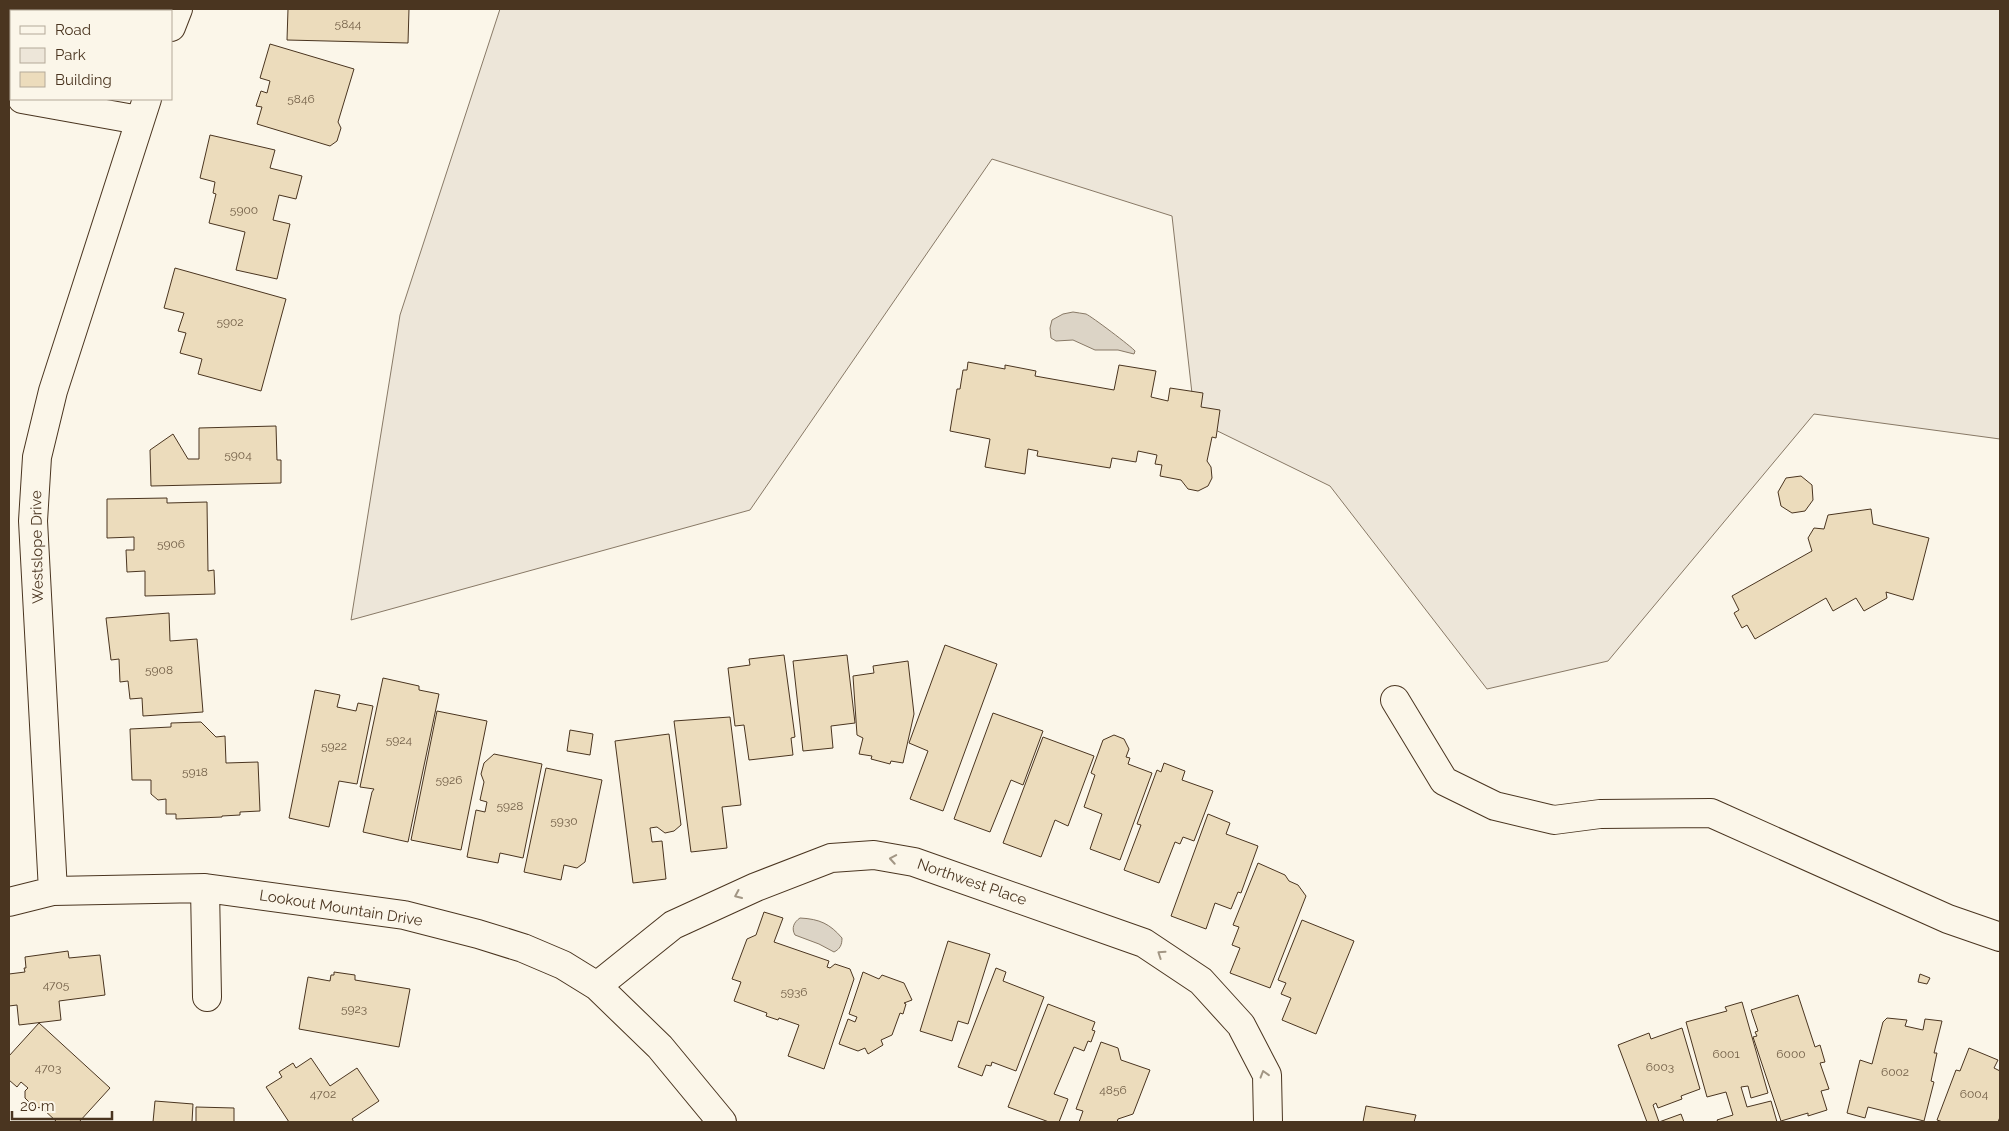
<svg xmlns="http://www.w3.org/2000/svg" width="2009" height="1131" viewBox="0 0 2009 1131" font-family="Raleway,sans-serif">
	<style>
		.green { fill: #ede6d9; stroke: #887966 }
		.water { fill: #dcd4c6; stroke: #887966 }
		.building { fill: #ecdcbc; stroke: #4a3520 }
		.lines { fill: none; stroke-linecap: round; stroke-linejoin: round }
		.street-casing { stroke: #4a3520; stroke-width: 30 }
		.street { stroke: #fbf6e9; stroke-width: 28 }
		.oneway { stroke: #a29684 }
		.labels { text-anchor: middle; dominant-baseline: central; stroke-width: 4; stroke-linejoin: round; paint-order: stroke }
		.number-label { font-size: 12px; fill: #725f47 }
		.street-label { font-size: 15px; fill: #4a3520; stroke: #fbf6e9 }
	</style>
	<rect width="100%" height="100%" fill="#fbf6e9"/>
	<path class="green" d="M 500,9 L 2000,9 L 2000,439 L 1814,414 L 1608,661 L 1487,689 L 1330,486 L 1195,420 L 1172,216 L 992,159 L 750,510 L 351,620 L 400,315 Z"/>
	<path class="water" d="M 1073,312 C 1077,313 1082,313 1086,314 C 1091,316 1132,347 1135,351 L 1134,354 L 1118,350 L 1095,350 L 1073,340 L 1056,341 L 1051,338 L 1050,328 L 1052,320 L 1063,314 Z
		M 800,918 C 820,919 830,924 842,938 C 842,945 840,949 834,952 L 819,944 L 795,935 C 791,928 794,922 800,918 Z"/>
	<path class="building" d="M 9,9 L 30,9 L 29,11 Z
		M 66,9 L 112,9 L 112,11 L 66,11 Z
		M 288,9 L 409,9 L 408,43 L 287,40 Z
		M 270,44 L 354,69 L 338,122 L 341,128 L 337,141 L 330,146 L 257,124 L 262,107 L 256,106 L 261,91 L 267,93 L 270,81 L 260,78 Z
		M 210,135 L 275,150 L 270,168 L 302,176 L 296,199 L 279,195 L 273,220 L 290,224 L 277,279 L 236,270 L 245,232 L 209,223 L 216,194 L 213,193 L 215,182 L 200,178 Z
		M 175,268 L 286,299 L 261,391 L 198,374 L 202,359 L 180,353 L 186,333 L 178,331 L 184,313 L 164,308 Z
		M 968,362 L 1005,369 L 1005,365 L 1036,371 L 1035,376 L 1114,390 L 1119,365 L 1156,371 L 1151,397 L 1168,401 L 1170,388 L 1203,393 L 1201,407 L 1220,410 L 1216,438 L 1212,437 L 1207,461 L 1211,467 L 1212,478 L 1208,486 L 1198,491 L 1188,489 L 1181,480 L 1160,476 L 1162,465 L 1155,464 L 1157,455 L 1138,451 L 1136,462 L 1112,458 L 1110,468 L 1037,456 L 1038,451 L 1028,449 L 1025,474 L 985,467 L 990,439 L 950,431 L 957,389 L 960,389 L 963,370 L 967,370 Z
		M 276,426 L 277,460 L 281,460 L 281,483 L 151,486 L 150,450 L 173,434 L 188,459 L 199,459 L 199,428 Z
		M 1801,476 L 1812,485 L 1813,500 L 1805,511 L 1792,513 L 1781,506 L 1778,492 L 1786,478 Z
		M 167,498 L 167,503 L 207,502 L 208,571 L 214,570 L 215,594 L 145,596 L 145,571 L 127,572 L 126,550 L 134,550 L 134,537 L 107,538 L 107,499 Z
		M 1871,509 L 1873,524 L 1929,538 L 1913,600 L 1886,592 L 1887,598 L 1864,611 L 1856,598 L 1833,611 L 1826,598 L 1755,639 L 1747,625 L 1742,628 L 1734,613 L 1739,610 L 1732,596 L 1812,551 L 1808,538 L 1814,528 L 1824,529 L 1828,515 Z
		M 169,613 L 170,641 L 197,639 L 203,712 L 143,716 L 142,698 L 130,699 L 128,681 L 120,682 L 119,659 L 111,660 L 106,618 Z
		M 945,645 L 997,664 L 943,811 L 910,799 L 928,751 L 909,743 Z
		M 784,655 L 795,737 L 791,738 L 793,755 L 749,760 L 744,725 L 735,726 L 728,668 L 750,665 L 749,659 Z
		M 847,655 L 855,723 L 831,726 L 833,748 L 803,751 L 793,661 Z
		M 908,661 L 914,714 L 903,763 L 891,761 L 890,764 L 871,759 L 872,756 L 859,754 L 863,738 L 857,735 L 853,676 L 874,673 L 873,666 Z
		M 383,678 L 419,686 L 419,690 L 439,694 L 408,842 L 363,832 L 372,792 L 374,789 L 360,787 Z
		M 315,690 L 340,695 L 337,707 L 356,711 L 358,703 L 373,706 L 357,784 L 339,781 L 329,827 L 289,818 Z
		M 437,711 L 487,721 L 461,850 L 411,840 Z
		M 993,713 L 1043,731 L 1023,785 L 1011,780 L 990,832 L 954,819 Z
		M 730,717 L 741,805 L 722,807 L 727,848 L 691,852 L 674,721 Z
		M 201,722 L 216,737 L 225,736 L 226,763 L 258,762 L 260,811 L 240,812 L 240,815 L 222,816 L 222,817 L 176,819 L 176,814 L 166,814 L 166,799 L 158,800 L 151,794 L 151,780 L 132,780 L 130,729 L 171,727 L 171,723 Z
		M 570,730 L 593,734 L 590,755 L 567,751 Z
		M 669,734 L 681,825 L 674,831 L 665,833 L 657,827 L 650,828 L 652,842 L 662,841 L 666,879 L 633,883 L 615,741 Z
		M 1114,735 L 1124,739 L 1129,749 L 1126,757 L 1130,758 L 1128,764 L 1152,773 L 1120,860 L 1090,849 L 1102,814 L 1084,807 L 1095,775 L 1091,773 L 1103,740 Z
		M 1043,737 L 1094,756 L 1068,826 L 1055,820 L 1041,857 L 1003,843 Z
		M 494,754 L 542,764 L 523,858 L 500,853 L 498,863 L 467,857 L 476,810 L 485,812 L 487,802 L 480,800 L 484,782 L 481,774 L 484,763 Z
		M 1164,763 L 1185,771 L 1182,780 L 1213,791 L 1194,841 L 1183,837 L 1180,844 L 1175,842 L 1159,883 L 1124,870 L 1141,825 L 1137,824 L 1157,770 L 1161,772 Z
		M 546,768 L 602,780 L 585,862 L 577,868 L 564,865 L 561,880 L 524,872 Z
		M 1208,814 L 1230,823 L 1226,834 L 1258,846 L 1241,893 L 1238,892 L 1231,909 L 1215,903 L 1206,929 L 1171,916 Z
		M 1258,863 L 1285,875 L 1289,881 L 1298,885 L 1306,896 L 1270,988 L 1230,973 L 1240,948 L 1232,945 L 1239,927 L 1233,925 Z
		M 764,912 L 783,918 L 774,942 L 829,961 L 827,967 L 830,968 L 835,964 L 850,969 L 854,979 L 824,1069 L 788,1056 L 799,1025 L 779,1018 L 778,1020 L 766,1016 L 767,1013 L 734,1001 L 741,982 L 732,979 L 747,939 L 756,935 Z
		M 1302,920 L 1354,941 L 1316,1034 L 1282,1020 L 1291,998 L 1281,994 L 1286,983 L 1278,980 Z
		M 948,941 L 990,954 L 968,1024 L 958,1021 L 952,1041 L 920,1031 Z
		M 68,951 L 69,958 L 100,955 L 105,995 L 59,1001 L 61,1020 L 19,1025 L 17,1005 L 9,1006 L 9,974 L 25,972 L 24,968 L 26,968 L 25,957 Z
		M 996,968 L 1006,972 L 1003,981 L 1044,997 L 1016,1071 L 992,1062 L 991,1066 L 986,1065 L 982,1076 L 958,1067 Z
		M 334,972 L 355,975 L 355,980 L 410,989 L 399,1047 L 299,1029 L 308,977 L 330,981 L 331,975 L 334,975 Z
		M 863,972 L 879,979 L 882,975 L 904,983 L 912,1000 L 904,1003 L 906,1004 L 903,1014 L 900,1013 L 892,1035 L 881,1040 L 883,1045 L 868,1054 L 865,1048 L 858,1051 L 839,1044 L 848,1019 L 855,1022 L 857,1017 L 849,1014 Z
		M 1920,974 L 1930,978 L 1927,984 L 1918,982 Z
		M 1798,995 L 1815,1047 L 1820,1045 L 1825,1062 L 1820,1063 L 1829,1089 L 1821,1091 L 1827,1110 L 1808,1116 L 1808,1113 L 1781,1121 L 1753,1037 L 1757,1036 L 1755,1032 L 1758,1031 L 1751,1010 Z
		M 1742,1002 L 1768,1093 L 1751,1098 L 1748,1086 L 1741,1087 L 1747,1107 L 1771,1101 L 1777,1122 L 1718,1122 L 1717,1120 L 1733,1115 L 1726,1092 L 1707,1097 L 1686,1022 L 1727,1011 L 1725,1007 Z
		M 1048,1004 L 1095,1022 L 1092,1030 L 1095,1031 L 1091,1042 L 1088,1041 L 1084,1051 L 1074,1047 L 1054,1094 L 1068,1099 L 1059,1122 L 1049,1122 L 1008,1107 Z
		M 1887,1018 L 1907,1020 L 1905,1026 L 1923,1030 L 1925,1019 L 1942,1021 L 1934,1053 L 1937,1053 L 1931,1081 L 1934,1082 L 1924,1121 L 1868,1107 L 1865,1118 L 1847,1113 L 1860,1060 L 1872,1064 L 1883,1022 Z
		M 39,1023 L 110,1088 L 79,1122 L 57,1122 L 42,1108 L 34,1107 L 25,1098 L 25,1091 L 28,1088 L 21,1082 L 17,1087 L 9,1080 L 9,1056 Z
		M 1682,1028 L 1700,1089 L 1681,1096 L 1682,1099 L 1658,1108 L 1656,1103 L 1653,1105 L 1659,1122 L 1681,1114 L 1684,1122 L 1647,1122 L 1618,1045 L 1649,1033 L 1651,1039 Z
		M 1101,1042 L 1118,1048 L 1121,1060 L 1150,1070 L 1133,1114 L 1118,1119 L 1117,1122 L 1079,1122 L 1083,1111 L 1076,1109 Z
		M 1969,1048 L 1998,1060 L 1994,1068 L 2000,1071 L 2000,1117 L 1998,1122 L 1943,1122 L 1937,1120 L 1956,1070 L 1960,1071 Z
		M 311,1058 L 330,1086 L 357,1068 L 379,1101 L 352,1119 L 354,1122 L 289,1122 L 266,1087 L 282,1077 L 279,1072 L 293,1063 L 296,1068 Z
		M 155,1101 L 193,1104 L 192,1122 L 153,1122 Z
		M 1366,1106 L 1416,1115 L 1414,1122 L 1363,1122 Z
		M 196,1107 L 234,1108 L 234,1122 L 196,1122 Z"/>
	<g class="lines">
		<g class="street-casing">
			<path id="street" d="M 171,27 L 178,9
				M 22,99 L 139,120
				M 1395,700 L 1444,781 L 1495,806 L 1554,820 L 1600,814 L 1711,813 L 1948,919 L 2000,937
				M 205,888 L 207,997
				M 53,891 L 33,521 L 37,457 L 53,391 L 147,99
				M 9,902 L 53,891 L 205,888 L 404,915 L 478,934 L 523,948 L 563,965 L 597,986 L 660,1047 L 722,1122
				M 597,986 L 673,925 L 756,887 L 831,858 L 874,855 L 914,862 L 1144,943 L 1201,981 L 1241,1025 L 1267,1075 L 1268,1122"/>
		</g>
		<use href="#street" class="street"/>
	</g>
	<defs><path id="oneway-chevron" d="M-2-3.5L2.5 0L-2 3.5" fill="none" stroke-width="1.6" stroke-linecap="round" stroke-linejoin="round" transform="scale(1.25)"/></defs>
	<g class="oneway">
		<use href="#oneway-chevron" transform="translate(893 859) rotate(-170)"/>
		<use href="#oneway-chevron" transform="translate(738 895) rotate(156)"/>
		<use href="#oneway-chevron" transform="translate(1161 954) rotate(-146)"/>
		<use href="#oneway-chevron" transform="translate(1264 1074) rotate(-107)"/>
	</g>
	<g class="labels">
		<g class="number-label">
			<text x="348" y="24">5844</text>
			<text x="301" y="99">5846</text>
			<text x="244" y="210">5900</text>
			<text x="230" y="322">5902</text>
			<text x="238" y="455">5904</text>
			<text x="171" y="544">5906</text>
			<text x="159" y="670">5908</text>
			<text x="399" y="740">5924</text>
			<text x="334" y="746">5922</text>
			<text x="195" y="772">5918</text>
			<text x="449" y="780">5926</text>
			<text x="510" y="806">5928</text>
			<text x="564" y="821">5930</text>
			<text x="56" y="985">4705</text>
			<text x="794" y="992">5936</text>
			<text x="354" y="1009">5923</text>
			<text x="1726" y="1054">6001</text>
			<text x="1791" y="1054">6000</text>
			<text x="1660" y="1067">6003</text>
			<text x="48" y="1068">4703</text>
			<text x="1895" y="1072">6002</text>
			<text x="1113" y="1090">4856</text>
			<text x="323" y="1094">4702</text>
			<text x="1974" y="1094">6004</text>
		</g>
		<g class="street-label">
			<text transform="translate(37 547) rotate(-91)">Westslope Drive</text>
			<text transform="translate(972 882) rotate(19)">Northwest Place</text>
			<text transform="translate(341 908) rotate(9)">Lookout Mountain Drive</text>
		</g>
	</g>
	<rect width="2009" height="1131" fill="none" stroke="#4a3520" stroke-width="20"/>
	<rect x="10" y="10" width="162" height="90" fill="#fbf6e9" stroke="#b4a999"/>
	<rect x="20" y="26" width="25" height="8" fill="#fbf6e9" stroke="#b4a999"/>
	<text x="55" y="35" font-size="15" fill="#4a3520">Road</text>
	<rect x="20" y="48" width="25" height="15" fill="#ede6d9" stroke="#b4a999"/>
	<text x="55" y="60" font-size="15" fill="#4a3520">Park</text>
	<rect x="20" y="72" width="25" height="15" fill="#ecdcbc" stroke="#b4a999"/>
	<text x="55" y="85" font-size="15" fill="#4a3520">Building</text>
	<path d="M12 1111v8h100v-8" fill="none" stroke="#4a3520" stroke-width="2.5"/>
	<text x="20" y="1111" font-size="15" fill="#4a3520" stroke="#fbf6e9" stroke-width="4" paint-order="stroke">20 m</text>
</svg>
